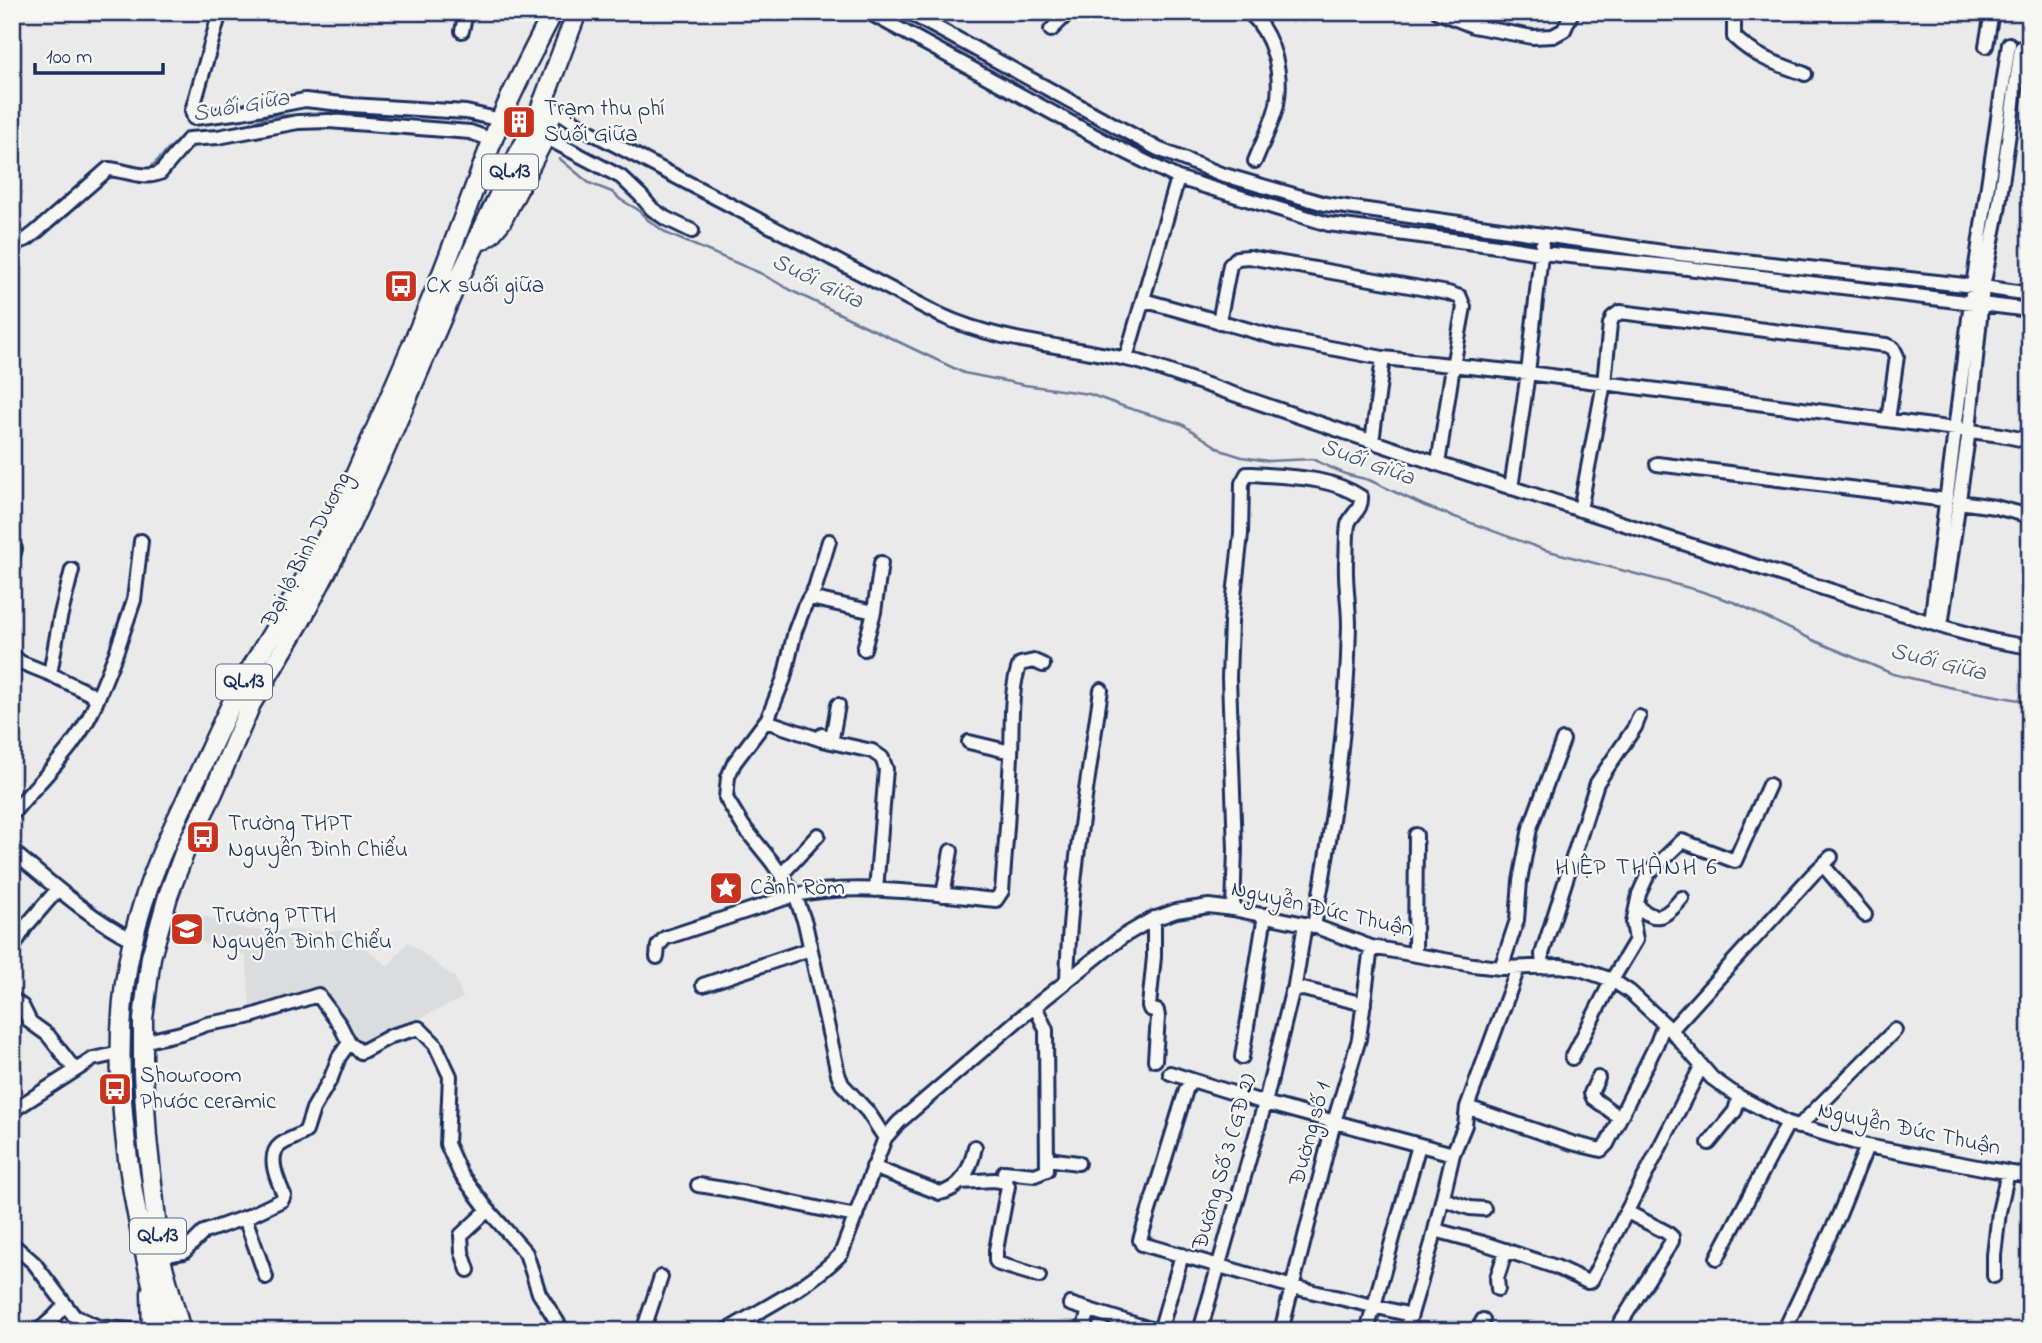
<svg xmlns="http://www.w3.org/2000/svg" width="2042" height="1343" viewBox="0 0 2042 1343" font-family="'Indie Flower',sans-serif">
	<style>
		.built { fill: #dadcde }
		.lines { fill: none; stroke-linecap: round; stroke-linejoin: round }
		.stream { stroke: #6c7995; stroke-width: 2.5 }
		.minor-casing { stroke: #1b2f5e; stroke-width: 18 }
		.major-casing { stroke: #1b2f5e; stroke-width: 21 }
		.highway-casing { stroke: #1b2f5e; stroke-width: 23 }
		.minor { stroke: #f6f6f2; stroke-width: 12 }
		.major { stroke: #f6f6f2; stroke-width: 16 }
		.highway { stroke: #f6f6f2; stroke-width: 18 }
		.labels { text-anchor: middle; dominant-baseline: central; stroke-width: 5; stroke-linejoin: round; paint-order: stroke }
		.shield { fill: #f6f6f2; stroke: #5d6b8a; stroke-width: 2 }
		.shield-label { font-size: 21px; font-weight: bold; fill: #1b2f5e }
		.poi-label { font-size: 23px; fill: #1b2f5e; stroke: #f6f6f2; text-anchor: start }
		.street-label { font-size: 23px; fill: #1b2f5e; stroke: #f6f6f2 }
		.water-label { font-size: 24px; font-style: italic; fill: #44547a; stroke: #f6f6f2 }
		.neighbourhood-label { font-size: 24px; letter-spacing: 2px; fill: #1b2f5e; stroke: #f6f6f2 }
	</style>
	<rect width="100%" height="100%" fill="#e9eae9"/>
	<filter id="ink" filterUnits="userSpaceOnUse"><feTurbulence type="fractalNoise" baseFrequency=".0143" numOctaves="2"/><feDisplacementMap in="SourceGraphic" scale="14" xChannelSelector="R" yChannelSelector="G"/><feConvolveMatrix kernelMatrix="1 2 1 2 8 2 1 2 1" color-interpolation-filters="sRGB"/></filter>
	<g filter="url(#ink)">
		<path class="built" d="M 198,914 L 250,930 L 344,931 L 388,966 L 408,942 L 455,978 L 463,998 L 361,1046 L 327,996 L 320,993 L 251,1014 L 246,956 L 192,939 Z"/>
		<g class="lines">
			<path class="stream" d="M 244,126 L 269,116 L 308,114 L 322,115
				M 560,159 L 589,183 L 612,192 L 621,200 L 637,209 L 648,220 L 668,234 L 760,273 L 794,292 L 964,373 L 1025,385 L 1089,394 L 1128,408 L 1182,424 L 1223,451 L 1242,457 L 1268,461 L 1312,459 L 1345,474 L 1369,480 L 1425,506 L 1545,550 L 1697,590 L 1736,603 L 1813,640 L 1893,674 L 1953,688 L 2030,702
				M 148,170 L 185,133 L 189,133
				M 78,187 L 105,163 L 121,165"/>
			<g class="minor-casing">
				<path id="minor" d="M 220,12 L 192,111 L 194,118 L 242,112 L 305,100 L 351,105 L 466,112 L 501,120
					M 868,12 L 1108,143 L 1178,178 L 1328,224 L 1490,245 L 1541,253 L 1687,268 L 2030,310
					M 908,12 L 1158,149 L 1221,174 L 1325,204 L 1670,253 L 1983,287 L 2030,294
					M 1249,12 C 1273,34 1283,72 1277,104 C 1273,123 1262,143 1255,161
					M 1438,12 L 1473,26 L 1532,37 L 1553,36 L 1564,30 L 1572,12
					M 1736,12 L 1734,18 L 1734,37 C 1758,59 1776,63 1805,74
					M 1051,30 L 1069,12
					M 462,31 L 466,12
					M 1986,46 L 1992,12
					M 546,103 L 585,129 L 940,315 C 1004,345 1076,345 1143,363 L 1438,464 L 1950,629 L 1995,641 L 2030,647
					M 545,137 L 621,177 L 641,196 L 652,209 L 665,218 L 692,231
					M 12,244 L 27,239 L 36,232 L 108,169 C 126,170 143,180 160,173 L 189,139 L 218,137 L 298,122 L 329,121 L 470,132 L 493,140
					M 1143,300 L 1278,338 L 1383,358 L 1528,373 L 2001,435 L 2030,441
					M 1219,322 L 1230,265 L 1237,258 L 1249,257 L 1448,293 L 1460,297 L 1464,307 L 1453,366 L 1438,464
					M 1126,358 L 1178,178
					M 1372,442 L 1383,358
					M 1657,464 L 1946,500
					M 1511,488 L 1528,373 L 1542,245
					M 1959,502 L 1995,507 L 2030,516
					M 1580,510 L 1604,383 L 1610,324 L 1613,317 L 1620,312 L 1886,345 L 1893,348 L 1897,356 L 1888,420
					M 829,541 L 815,588 L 804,607 L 795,631 L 784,678 L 768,718 L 734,763 L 728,777 L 726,798 L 743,826 L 772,862 L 795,895 L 805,923 L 838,1074 L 842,1084 L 868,1112 L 885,1138
					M 12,545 L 15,549 L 12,559
					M 810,598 L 874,612 L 864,649
					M 874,612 L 881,563
					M 1931,623 L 1973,286 L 2009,44
					M 1941,626 L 1969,430 L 1983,287 L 1998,211 L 2021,48
					M 12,655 L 20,662 L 50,674
					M 97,700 L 116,653 L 134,600 L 141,541
					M 766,721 L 822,740 L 872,751 L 882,758 L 886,769 L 876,890
					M 822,735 L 832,738 L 838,705
					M 969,742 L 1011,752
					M 12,814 C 42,777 80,745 97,700 L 89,693 L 50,674 L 60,618 L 72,570
					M 12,851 C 51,883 88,917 133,940
					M 1823,865 L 1865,915
					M 781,875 L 818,835
					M 943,895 L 951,851
					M 1637,905 C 1656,925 1667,916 1682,898
					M 1233,909 L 1235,849 L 1229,678 L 1231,622 L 1241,534 L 1242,483 L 1247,474 L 1252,474 C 1288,477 1329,476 1361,497 C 1362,511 1350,515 1348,525 C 1346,536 1347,550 1346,562 C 1345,583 1349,604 1349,626 C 1347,726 1333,828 1314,926
					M 1154,918 L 1154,957 L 1149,1006 L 1150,1009 L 1157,1011 L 1158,1017 L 1155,1060
					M 12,949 L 26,926 L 58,889
					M 1415,954 L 1416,835
					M 657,957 L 658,946 L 665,938 L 795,895 C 854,882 936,894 996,900 L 1002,891 C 1006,846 1009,801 1011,756 C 1012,731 1010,686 1020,664 L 1034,661 L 1043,665
					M 1543,967 L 1542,954 L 1597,783 L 1635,727 L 1639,717
					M 1501,968 L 1517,920 L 1520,881 L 1530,828 L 1563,740
					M 1518,968 L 1467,1107 L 1572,1143 L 1601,1150 L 1607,1144 L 1657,1043 L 1664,1024
					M 1067,980 C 1070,882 1087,786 1101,690
					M 703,985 L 810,949
					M 1294,991 L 1305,924
					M 12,999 L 22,1006 L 30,1022 L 48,1035 L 75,1070
					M 1671,1030 L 1813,874 L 1831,857
					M 143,1042 L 181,1033 L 207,1024 L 248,1017 L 318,995 L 340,1025 L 349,1043
					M 1242,1057 L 1265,915
					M 1572,1058 L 1612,980 L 1636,940 L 1633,923 L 1639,894 L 1648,874 L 1682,841 L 1735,861 L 1769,785
					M 1170,1073 L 1195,1081
					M 1598,1078 L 1591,1093 L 1593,1098 L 1620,1118
					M 12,1111 L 93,1059 L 120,1053
					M 1798,1127 L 1895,1030
					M 1709,1143 L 1735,1111 L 1739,1097
					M 1048,1159 L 1078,1163
					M 873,1167 L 940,1193 C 962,1189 971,1168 975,1147
					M 1004,1172 L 1035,1175 L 1047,1170 L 1046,1030 L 1035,1006
					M 960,1182 L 994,1180 L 1006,1182 L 1008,1186 L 996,1250 L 996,1261 L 999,1264 L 1039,1276
					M 698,1185 C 751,1192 803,1206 856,1216
					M 1443,1199 L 1470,1208 L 1484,1209
					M 245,1218 L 266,1277
					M 1435,1230 L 1483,1243 L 1556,1267 L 1588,1282 L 1591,1281 L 1701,1067
					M 12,1244 L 34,1263 L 74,1316 L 98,1327 L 142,1331
					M 160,1256 L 184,1252 L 204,1232 L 249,1216 L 282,1200 L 284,1195 C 278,1182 266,1156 280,1145 C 288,1139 298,1137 306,1131 L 313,1109 L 331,1078 L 339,1057 L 349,1043 L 361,1052 L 391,1036 L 419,1028 L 435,1044 L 450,1076 L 447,1144 L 460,1173 L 488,1210 L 526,1253 L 539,1293 L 563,1331
					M 1717,1258 L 1788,1123
					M 468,1270 L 462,1252 L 461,1235 L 488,1210
					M 1994,1276 L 1994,1255 L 1999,1212 L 2008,1172
					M 1498,1289 L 1497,1278 L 1506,1250
					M 1070,1304 L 1157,1331
					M 1410,1317 L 1407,1314 L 1293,1287 L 1142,1244 L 1140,1240 L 1186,1090 L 1190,1083 L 1195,1081 L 1265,1103 L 1453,1154
					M 1620,1324 L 1672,1241 L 1672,1237 L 1666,1232 L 1627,1212
					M 38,1331 L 53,1318 L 65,1305
					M 643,1331 L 661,1277
					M 726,1331 C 765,1307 809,1287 841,1254 L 885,1138 L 899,1122 L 1019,1019 L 1122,937 L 1151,920 L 1176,911 L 1209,906 L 1233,909 L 1314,926 L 1371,947 L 1473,965 L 1501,968 L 1560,966 L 1580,969 L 1612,980 L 1630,992 L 1671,1030 L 1712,1078 L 1736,1095 L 1788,1123 L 1867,1146 L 1988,1169 L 2030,1176
					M 1083,1331 L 1089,1310
					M 1160,1331 L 1182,1255
					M 1200,1331 L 1265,1103 L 1292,992 L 1296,990 L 1303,989 L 1364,1004
					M 1281,1331 L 1334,1122 L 1359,1039 L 1371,947
					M 1367,1331 L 1419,1145
					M 1406,1331 L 1432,1243 L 1453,1154 L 1465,1125 L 1467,1107
					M 1477,1331 L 1483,1320
					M 1784,1331 L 1839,1215 L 1867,1146"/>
			</g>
			<g class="major-casing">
				<path id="major" d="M 150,1292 L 151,1331"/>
			</g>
			<g class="highway-casing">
				<path id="highway" d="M 482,240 L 491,234 L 501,222 L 545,137 L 551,116 L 543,101
					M 164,1331 C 132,1212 104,1067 132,944 C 145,884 172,828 199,773 C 212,745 225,716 239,689 C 269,636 305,585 331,529 C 368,447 405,364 439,281 C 460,228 479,174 500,121 C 515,84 535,48 553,12
					M 181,1331 L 160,1256 L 147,1138 L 143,1074 L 143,1019 L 151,957 L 168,896 L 186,848 L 213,793 L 251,704 L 300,622 L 344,538 L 384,452 L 455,287 L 520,151 L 532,131 L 577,12"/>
			</g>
			<use href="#minor" class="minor"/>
			<use href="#major" class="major"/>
			<use href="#highway" class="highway"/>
		</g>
	</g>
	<defs>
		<g id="building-square" transform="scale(1.75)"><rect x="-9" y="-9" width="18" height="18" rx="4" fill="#c8321e" stroke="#f6f6f2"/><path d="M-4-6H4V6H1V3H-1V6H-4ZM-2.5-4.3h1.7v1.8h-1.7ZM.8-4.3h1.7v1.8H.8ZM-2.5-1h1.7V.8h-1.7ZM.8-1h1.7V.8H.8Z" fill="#fff"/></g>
		<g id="bus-square" transform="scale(1.75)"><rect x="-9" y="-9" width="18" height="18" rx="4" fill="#c8321e" stroke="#f6f6f2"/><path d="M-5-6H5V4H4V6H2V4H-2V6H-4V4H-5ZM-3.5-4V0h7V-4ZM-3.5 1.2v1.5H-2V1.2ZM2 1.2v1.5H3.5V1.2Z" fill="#fff"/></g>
		<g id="sight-square" transform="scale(1.75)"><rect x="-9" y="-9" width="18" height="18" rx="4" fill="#c8321e" stroke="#f6f6f2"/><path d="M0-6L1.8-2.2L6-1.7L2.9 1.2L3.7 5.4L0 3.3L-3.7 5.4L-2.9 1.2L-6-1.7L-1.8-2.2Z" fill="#fff"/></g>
		<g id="school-square" transform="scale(1.75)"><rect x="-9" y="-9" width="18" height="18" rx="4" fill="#c8321e" stroke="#f6f6f2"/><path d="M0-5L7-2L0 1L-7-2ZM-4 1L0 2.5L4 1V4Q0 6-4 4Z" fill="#fff"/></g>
	</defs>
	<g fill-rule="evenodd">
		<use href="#building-square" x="519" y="122"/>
		<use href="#bus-square" x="401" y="286"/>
		<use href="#bus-square" x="203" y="837"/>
		<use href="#sight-square" x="726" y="888"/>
		<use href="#school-square" x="187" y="929"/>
		<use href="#bus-square" x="115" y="1089"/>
	</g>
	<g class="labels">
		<g class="shield">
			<rect x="482" y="154.5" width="56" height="35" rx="5"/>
			<rect x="216" y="664.5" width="56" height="35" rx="5"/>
			<rect x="130" y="1218.5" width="56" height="35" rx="5"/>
		</g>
		<g class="shield-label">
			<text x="510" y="172">QL.13</text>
			<text x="244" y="682">QL.13</text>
			<text x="158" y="1236">QL.13</text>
		</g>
		<g class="poi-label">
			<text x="544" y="109">Trạm thu phí<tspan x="544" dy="26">Suối Giữa</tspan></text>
			<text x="426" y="286">CX suối giữa</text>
			<text x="228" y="824">Trường THPT<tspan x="228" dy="26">Nguyễn Đình Chiểu</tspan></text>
			<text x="750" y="888">Cảnh Ròm</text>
			<text x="212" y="916">Trường PTTH<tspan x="212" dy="26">Nguyễn Đình Chiểu</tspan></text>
			<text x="140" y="1076">Showroom<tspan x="140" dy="26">Phước ceramic</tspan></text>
		</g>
		<g class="street-label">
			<text transform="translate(307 550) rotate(-63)">Đại lộ Bình Dương</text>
			<text transform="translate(1322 910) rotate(13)">Nguyễn Đức Thuận</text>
			<text transform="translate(1909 1130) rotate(12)">Nguyễn Đức Thuận</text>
			<text transform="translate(1311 1134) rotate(-75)">Đường số 1</text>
			<text transform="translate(1225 1162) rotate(-74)">Đường Số 3 (GĐ 2)</text>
		</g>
		<g class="water-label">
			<text transform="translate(241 107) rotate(-10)">Suối Giữa</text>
			<text transform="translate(817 282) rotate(26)">Suối Giữa</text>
			<text transform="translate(1367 463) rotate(20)">Suối Giữa</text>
			<text transform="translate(1938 663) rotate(14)">Suối Giữa</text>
		</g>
		<g class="neighbourhood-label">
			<text x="1637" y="868">HIỆP THÀNH 6</text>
		</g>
	</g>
	<rect width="2042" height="1343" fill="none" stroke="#f6f6f2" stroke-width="42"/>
	<rect x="21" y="21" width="2000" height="1301" fill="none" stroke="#1b2f5e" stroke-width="2.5" filter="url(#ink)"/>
	<path d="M35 63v10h128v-10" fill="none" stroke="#1b2f5e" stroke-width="3.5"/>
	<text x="46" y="63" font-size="21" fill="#1b2f5e" stroke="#f6f6f2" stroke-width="5" paint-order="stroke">100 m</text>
</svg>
